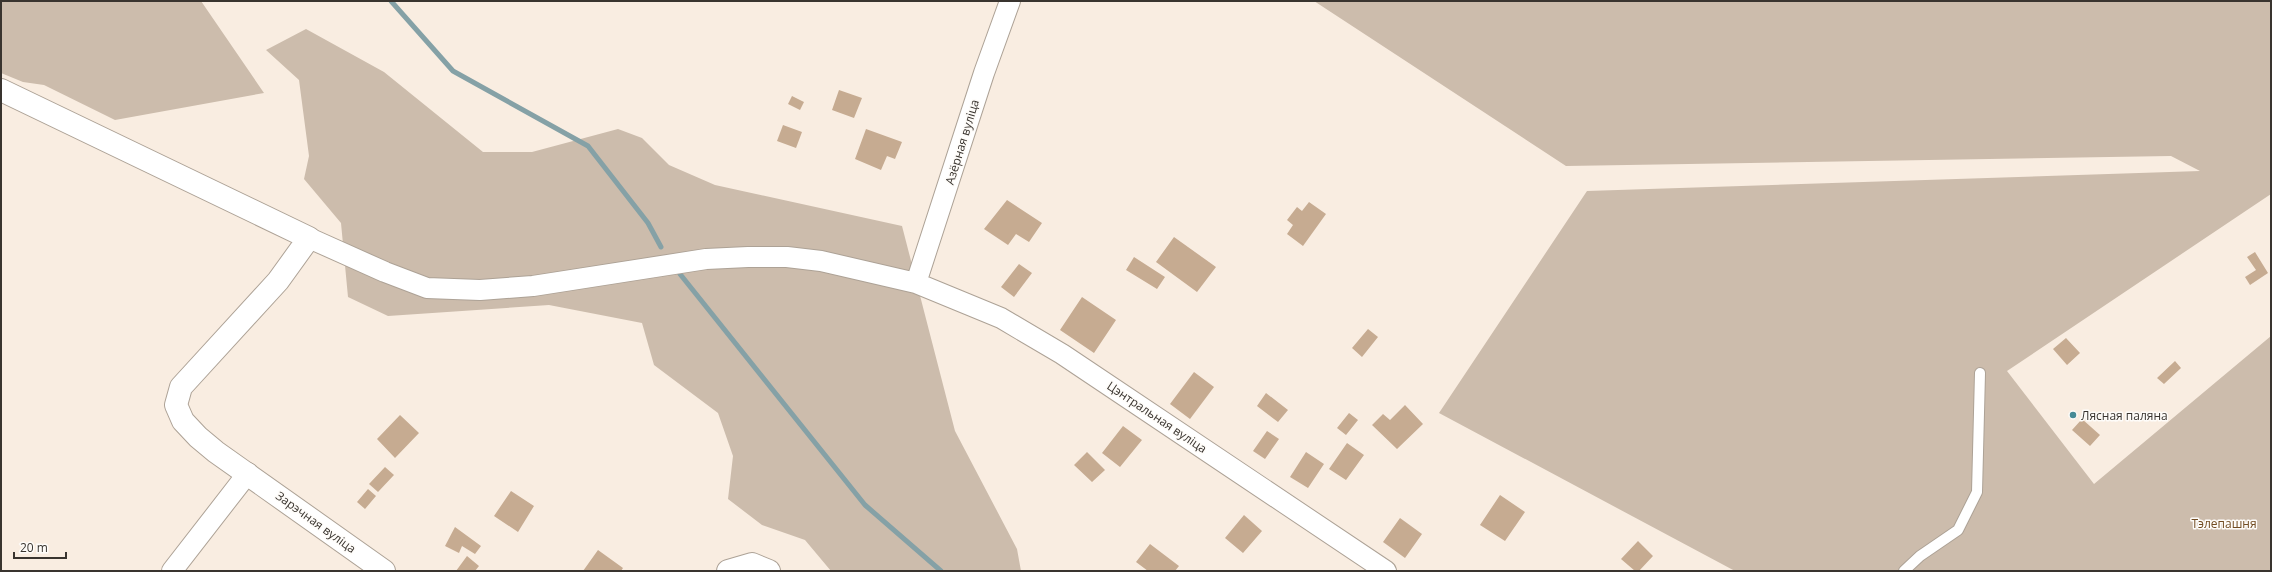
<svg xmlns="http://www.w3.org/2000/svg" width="2272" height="572" viewBox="0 0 2272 572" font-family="'Open Sans',sans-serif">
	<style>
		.green { fill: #ccbcac }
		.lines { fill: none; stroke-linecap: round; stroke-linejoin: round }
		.stream { stroke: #85a1a6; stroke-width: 5 }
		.building { fill: #c6ab91 }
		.lane-casing { stroke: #ada296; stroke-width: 12 }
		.street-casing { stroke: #ada296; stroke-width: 22 }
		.secondary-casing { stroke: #ada296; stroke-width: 24 }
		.lane { stroke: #fff; stroke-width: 10 }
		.street { stroke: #fff; stroke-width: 20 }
		.secondary { stroke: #fff; stroke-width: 22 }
		.poi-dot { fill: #468b97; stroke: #fefcf9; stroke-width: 1.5 }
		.labels { text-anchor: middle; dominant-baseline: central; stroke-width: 3; stroke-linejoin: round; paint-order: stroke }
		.street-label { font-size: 12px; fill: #39342f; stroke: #fefcf9 }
		.poi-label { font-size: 12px; fill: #39342f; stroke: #fefcf9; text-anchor: start }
		.park-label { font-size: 12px; fill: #724c22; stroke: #fefcf9 }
	</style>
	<rect width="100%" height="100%" fill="#f9ede1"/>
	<path class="green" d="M 1,1 L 201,1 L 264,93 L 115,120 L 44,85 L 23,82 L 1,73 Z
		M 1314,1 L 2271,1 L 2271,194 L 2007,371 L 2094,484 L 2271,336 L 2271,571 L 1735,571 L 1439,413 L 1587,191 L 2200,171 L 2171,156 L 1566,166 Z
		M 306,29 L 384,72 L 483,152 L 532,152 L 618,129 L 642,138 L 669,165 L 715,185 L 902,226 L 955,431 L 1017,549 L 1021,571 L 831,571 L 805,540 L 762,525 L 728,499 L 733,456 L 718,413 L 654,365 L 642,323 L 549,305 L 388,316 L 348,297 L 341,223 L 304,179 L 309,156 L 299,80 L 266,50 Z"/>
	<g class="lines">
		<path class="stream" d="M 391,1 L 453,71 L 588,146 L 648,223 L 661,247
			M 680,274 L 865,505 L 941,571"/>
	</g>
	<path class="building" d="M 839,90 L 862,98 L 854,118 L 832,110 Z
		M 792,96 L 804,102 L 800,110 L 788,104 Z
		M 783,125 L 802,132 L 796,148 L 777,141 Z
		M 866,129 L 902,142 L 895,159 L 887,156 L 881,170 L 855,159 Z
		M 1007,200 L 1042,223 L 1029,242 L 1016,234 L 1008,245 L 984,229 Z
		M 1309,202 L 1326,214 L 1303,246 L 1287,234 L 1293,225 L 1287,220 L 1297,207 L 1302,211 Z
		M 1174,237 L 1216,267 L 1197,292 L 1156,262 Z
		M 2255,252 L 2268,273 L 2250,285 L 2245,277 L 2256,270 L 2247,257 Z
		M 1134,257 L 1165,277 L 1157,289 L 1126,270 Z
		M 1019,264 L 1032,273 L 1014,297 L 1001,287 Z
		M 1082,297 L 1116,320 L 1094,353 L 1060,330 Z
		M 1368,329 L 1378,337 L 1362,357 L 1352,348 Z
		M 2066,338 L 2080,353 L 2067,365 L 2053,349 Z
		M 2175,361 L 2181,368 L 2164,384 L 2157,378 Z
		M 1194,372 L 1214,387 L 1190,419 L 1170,404 Z
		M 1266,393 L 1288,410 L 1278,422 L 1257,406 Z
		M 1405,405 L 1423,424 L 1397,449 L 1372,425 L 1383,414 L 1390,420 Z
		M 1349,413 L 1358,420 L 1346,435 L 1337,428 Z
		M 400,415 L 419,433 L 395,458 L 377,439 Z
		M 2082,419 L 2100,435 L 2090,446 L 2072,430 Z
		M 1123,426 L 1142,440 L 1120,467 L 1102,453 Z
		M 1267,431 L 1279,439 L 1265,459 L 1253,451 Z
		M 1347,443 L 1364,455 L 1346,480 L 1329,469 Z
		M 1087,452 L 1105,470 L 1092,482 L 1074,465 Z
		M 1306,452 L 1324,464 L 1308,488 L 1290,477 Z
		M 385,467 L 394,475 L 378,492 L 369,484 Z
		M 368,489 L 376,496 L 365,509 L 357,502 Z
		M 511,491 L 534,506 L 518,532 L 494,516 Z
		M 1500,495 L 1525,512 L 1505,541 L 1480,525 Z
		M 1244,515 L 1262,531 L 1243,553 L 1225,538 Z
		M 1400,518 L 1422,534 L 1405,558 L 1383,542 Z
		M 455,527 L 481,546 L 475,554 L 462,546 L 459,553 L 445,546 Z
		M 1638,541 L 1653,556 L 1639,571 L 1635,571 L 1621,559 Z
		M 1150,544 L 1179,566 L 1175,571 L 1148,571 L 1136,562 Z
		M 598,550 L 623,568 L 621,571 L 583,571 Z
		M 467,556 L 479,566 L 475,571 L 456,571 Z"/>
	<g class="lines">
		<g class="lane-casing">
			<path id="lane" d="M 1904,571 L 1920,556 L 1958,530 L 1977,492 L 1980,373"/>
		</g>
		<g class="street-casing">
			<path id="street" d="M 309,238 L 385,272 L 427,288 L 480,290 L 533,286 L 706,259 L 748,257 L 787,257 L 821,261 L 916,283 L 1001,318 L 1062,354 L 1386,571
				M 916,283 L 984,73 L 1010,1
				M 172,571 L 248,473"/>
		</g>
		<g class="secondary-casing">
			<path id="secondary" d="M 1,90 L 309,238 L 278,281 L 181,387 L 176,405 L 183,421 L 198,437 L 216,452 L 384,571
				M 728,571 L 752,564 L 769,571"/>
		</g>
		<use href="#lane" class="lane"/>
		<use href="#street" class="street"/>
		<use href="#secondary" class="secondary"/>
	</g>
	<circle class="poi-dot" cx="2073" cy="415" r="4"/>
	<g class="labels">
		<g class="street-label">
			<text transform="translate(962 142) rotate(-73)">Азёрная вуліца</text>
			<text transform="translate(1157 417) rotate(34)">Цэнтральная вуліца</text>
			<text transform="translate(316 522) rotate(36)">Зарэчная вуліца</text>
		</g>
		<g class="poi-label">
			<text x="2081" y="415">Лясная паляна</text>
		</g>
		<g class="park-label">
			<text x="2224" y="523">Тэлепашня</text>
		</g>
	</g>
	<rect width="2272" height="572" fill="none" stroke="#39342f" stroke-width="4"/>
	<path d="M14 552v6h52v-6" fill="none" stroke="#39342f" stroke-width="2"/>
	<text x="20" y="552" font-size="12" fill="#39342f" stroke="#fefcf9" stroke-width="3" paint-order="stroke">20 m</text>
</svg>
